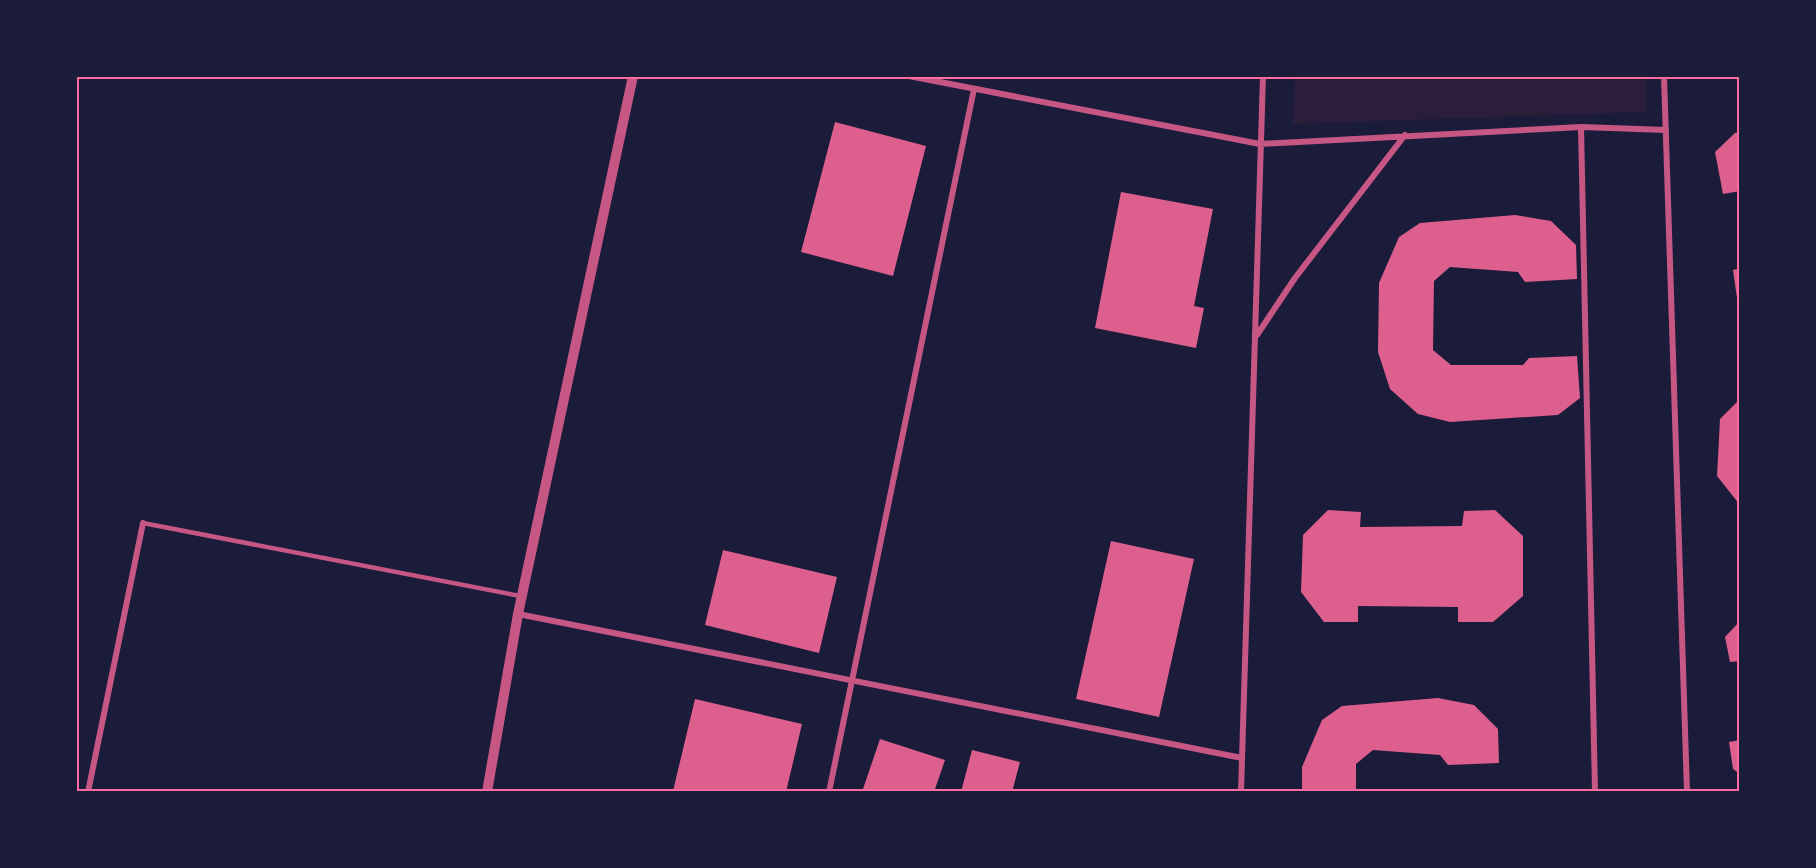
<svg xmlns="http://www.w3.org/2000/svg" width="1816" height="868" viewBox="0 0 1816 868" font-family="Karla,sans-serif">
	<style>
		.green { fill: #2a1e3b }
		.building { fill: #dd5f8e }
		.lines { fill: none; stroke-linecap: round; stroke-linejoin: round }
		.service { stroke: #c65784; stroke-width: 4.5 }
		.minor { stroke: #c65784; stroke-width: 6 }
		.tertiary { stroke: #c65784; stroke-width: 10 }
		.neatline { fill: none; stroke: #ff6b9d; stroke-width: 2 }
	</style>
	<rect width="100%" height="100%" fill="#1b1b3a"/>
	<path class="green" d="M 1295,77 L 1646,77 L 1647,112 L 1293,124 Z"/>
	<path class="building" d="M 835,122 L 926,146 L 893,276 L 801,252 Z
		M 1740,132 L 1740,191 L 1723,194 L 1715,152 L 1735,133 Z
		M 1121,192 L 1213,209 L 1194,306 L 1204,308 L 1196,348 L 1095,328 Z
		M 1515,215 L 1551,221 L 1576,245 L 1577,279 L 1525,282 L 1518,272 L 1450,267 L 1434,281 L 1433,350 L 1451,365 L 1523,365 L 1529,358 L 1577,356 L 1580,398 L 1558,415 L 1450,422 L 1418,414 L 1390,389 L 1378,352 L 1379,283 L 1399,237 L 1420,223 Z
		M 1740,268 L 1740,305 L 1738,305 L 1733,270 Z
		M 1740,399 L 1740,505 L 1717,476 L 1720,419 Z
		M 1328,510 L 1361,512 L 1360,527 L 1462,526 L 1464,511 L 1495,510 L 1523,536 L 1523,596 L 1493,622 L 1458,622 L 1458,607 L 1358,606 L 1358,622 L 1324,622 L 1301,592 L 1303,535 Z
		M 1111,541 L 1194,559 L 1159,717 L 1076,699 Z
		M 723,550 L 837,577 L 819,653 L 705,625 Z
		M 1740,621 L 1740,661 L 1730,662 L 1725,637 Z
		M 1438,698 L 1474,705 L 1498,729 L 1499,763 L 1448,765 L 1440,755 L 1373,750 L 1356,764 L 1356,792 L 1302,792 L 1302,767 L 1322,720 L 1342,706 Z
		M 695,699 L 802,724 L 786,792 L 673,791 Z
		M 880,739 L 945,760 L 934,792 L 862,792 Z
		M 1740,740 L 1740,774 L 1733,769 L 1729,742 Z
		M 972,750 L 1020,762 L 1012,792 L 961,792 Z"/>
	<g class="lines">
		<path class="service" d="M 143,523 L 520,596"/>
		<path class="minor" d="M 909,76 L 1260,144 L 1581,127 L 1666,130
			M 1664,76 L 1687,792
			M 1581,127 L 1595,792
			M 1257,335 L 1295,278 L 1405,135
			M 518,614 L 1242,758
			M 88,792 L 143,523
			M 829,792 L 974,89
			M 1241,792 L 1263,76"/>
		<path class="tertiary" d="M 487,792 L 518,614 L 633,76"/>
	</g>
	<rect width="1816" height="868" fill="none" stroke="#1b1b3a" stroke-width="156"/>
	<rect x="78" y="78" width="1660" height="712" class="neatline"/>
</svg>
